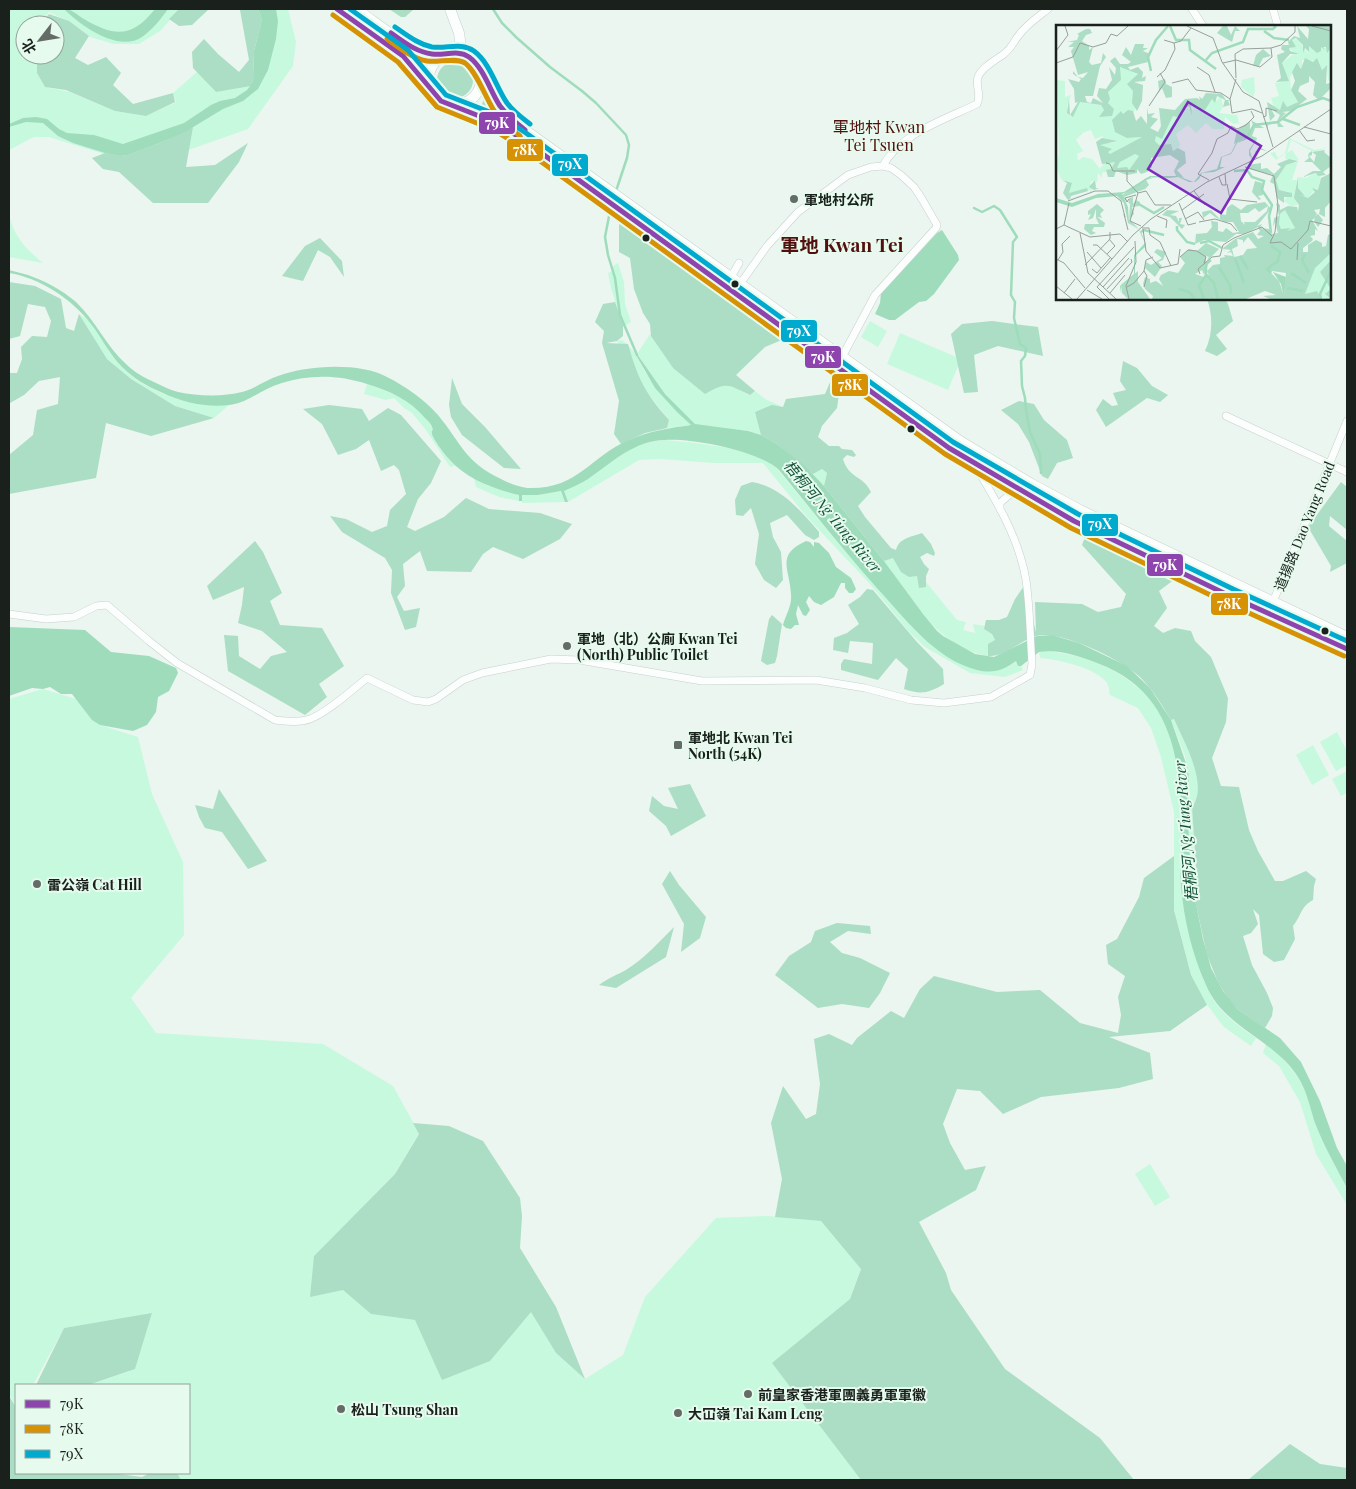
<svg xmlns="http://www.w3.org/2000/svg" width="1356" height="1489" viewBox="0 0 1356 1489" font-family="'Playfair Display','Noto Sans SC',serif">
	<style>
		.green { fill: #c7f9de }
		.forest { fill: #abdec4 }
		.water { fill: #9fdcbc }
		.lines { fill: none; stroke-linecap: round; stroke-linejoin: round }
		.stream { stroke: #9fdcbc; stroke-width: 2.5 }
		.street-casing { stroke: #c7d0cb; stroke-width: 8 }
		.secondary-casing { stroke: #c7d0cb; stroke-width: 11 }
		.street { stroke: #fcfefd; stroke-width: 7 }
		.secondary { stroke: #fcfefd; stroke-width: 10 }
		.bus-1-casing { stroke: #e6faee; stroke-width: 9 }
		.bus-2-casing { stroke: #e6faee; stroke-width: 9 }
		.bus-3-casing { stroke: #e6faee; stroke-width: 9 }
		.bus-1 { stroke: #8e44ad; stroke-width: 5 }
		.bus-2 { stroke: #d69204; stroke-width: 5 }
		.bus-3 { stroke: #00a9ce; stroke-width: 5 }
		.poi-dot { fill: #636c66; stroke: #e6faee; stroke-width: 2 }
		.bus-dot { fill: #1a211d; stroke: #e6faee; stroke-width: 2 }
		.labels { text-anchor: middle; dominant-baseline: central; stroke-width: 4; stroke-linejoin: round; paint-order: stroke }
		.poi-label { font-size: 14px; font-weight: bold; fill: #1a211d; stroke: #e6faee; text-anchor: start }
		.street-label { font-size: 14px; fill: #1a211d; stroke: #e6faee }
		.water-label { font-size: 15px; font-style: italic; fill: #115136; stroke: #e6faee }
		.quarter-label { font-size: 16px; fill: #530f0d; stroke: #e6faee }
		.district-label { font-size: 19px; font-weight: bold; fill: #530f0d; stroke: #e6faee }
		.inset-river { fill: none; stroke: #9fdcbc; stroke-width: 2.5 }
		.inset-road { fill: none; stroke: #97a19b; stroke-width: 1 }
		.view { fill: #7b2cbf; fill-opacity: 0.15; stroke: #7b2cbf; stroke-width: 2.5 }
		.inset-edge { fill: none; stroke: #1a211d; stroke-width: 2.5 }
		.line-badge { stroke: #e6faee; stroke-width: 2 }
		.badge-label { font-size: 14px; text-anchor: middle; font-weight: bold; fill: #fff }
	</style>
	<rect width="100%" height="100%" fill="#eaf6ef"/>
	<path class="green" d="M 9,9 L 180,9 L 160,31 L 139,44 L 114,44 L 90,37 L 70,22 L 49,12 L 40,25 L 25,25 L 25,55 L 37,55 L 37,73 L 45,87 L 70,92 L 115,111 L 146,116 L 176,102 L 173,93 L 197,72 L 216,92 L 251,86 L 261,14 L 258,9 L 288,9 L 296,42 L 293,66 L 248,129 L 180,153 L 114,157 L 49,137 L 34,137 L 9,150 Z
		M 9,215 C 15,238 25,248 43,263 L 9,257 Z
		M 618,263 L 624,282 L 625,304 L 631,322 L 623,327 L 611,288 L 608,273 L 613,271 L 613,266 Z
		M 79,314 C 94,321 101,339 110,353 C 137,391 185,406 230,404 L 214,418 L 175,406 L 129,378 L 106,358 Z
		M 870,321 L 887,331 L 878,347 L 861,337 Z
		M 900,333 L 961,359 L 948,390 L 887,364 Z
		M 650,334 L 673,368 L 721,385 L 731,383 L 749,395 L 755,391 L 765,399 L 783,407 L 756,411 L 761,435 L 748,431 L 695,425 L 665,394 L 637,354 Z
		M 622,340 C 635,349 639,362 647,375 C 660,393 675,410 691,425 L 667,428 L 669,420 L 645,390 L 617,341 Z
		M 367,384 C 391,392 418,402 431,425 C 433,429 431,432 433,436 C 437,445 446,457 454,464 L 454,466 L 450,467 L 426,430 L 412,413 L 404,408 L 394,398 L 386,400 L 364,394 Z
		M 666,440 L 696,443 L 735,449 L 753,455 L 773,464 L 843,549 L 917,632 L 935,648 L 971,668 L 1008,667 L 1016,661 L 1018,665 L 1021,666 L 1023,670 L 1005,677 L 970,673 L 925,647 L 909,632 L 870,584 L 807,517 L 763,463 L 714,463 L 661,459 L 639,460 L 568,502 L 563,491 C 591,479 609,459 635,447 C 644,443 655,441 666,440 Z
		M 822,469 L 827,473 L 824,486 L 813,474 Z
		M 474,478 L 486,485 L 519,495 L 519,501 L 499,497 L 476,487 Z
		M 561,491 L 565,502 L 522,503 L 521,495 L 538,495 Z
		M 895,557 L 917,576 L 926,587 L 926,582 L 957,620 L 966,622 L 963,630 L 975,633 L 973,624 L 985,626 L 984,629 L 992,634 L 995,641 L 989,644 L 988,656 C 938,648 911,598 884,561 Z
		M 1045,651 C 1099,655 1153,683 1171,737 C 1179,762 1180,791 1182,816 C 1183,839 1180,862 1181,884 C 1183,908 1191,931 1197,954 C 1200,965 1202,977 1207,987 C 1216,1010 1237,1025 1256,1038 L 1251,1046 L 1224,1027 L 1205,1002 L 1191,975 L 1174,909 L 1174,812 L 1161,757 L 1151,728 L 1138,708 L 1110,695 C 1109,691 1109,686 1107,683 C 1097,668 1057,659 1040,658 L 1039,652 Z
		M 43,689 L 76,699 L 100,725 L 138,737 L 152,794 L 183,862 L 184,935 L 131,998 L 156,1033 L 323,1044 L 393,1086 L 419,1133 L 395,1174 L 314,1256 L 343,1290 L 371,1314 L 415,1320 L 490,1361 L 531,1311 L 556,1353 L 585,1379 L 623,1355 L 645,1297 L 716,1218 L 767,1216 L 821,1221 L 861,1268 L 850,1299 L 773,1363 L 861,1480 L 181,1480 L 177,1473 L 189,1473 L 189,1385 L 88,1385 L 130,1371 L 152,1314 L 64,1328 L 33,1385 L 16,1385 L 16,1406 L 9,1394 L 9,699 Z
		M 1174,719 C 1184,742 1209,785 1192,807 L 1194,837 L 1193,891 L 1188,819 L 1189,777 L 1185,756 L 1171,720 Z
		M 1337,732 L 1347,751 L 1347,765 L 1336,771 L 1320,742 Z
		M 1313,745 L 1329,775 L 1312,785 L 1296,755 Z
		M 1347,771 L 1347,793 L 1341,796 L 1332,779 Z
		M 1266,1044 L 1280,1055 L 1298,1077 L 1305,1090 L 1324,1142 L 1347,1188 L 1347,1205 L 1316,1154 L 1300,1102 L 1279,1066 L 1263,1053 Z
		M 1150,1164 L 1170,1197 L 1155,1206 L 1135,1174 Z"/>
	<path class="forest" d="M 179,9 L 209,9 L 192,25 L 179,26 L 169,19 Z
		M 241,9 L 258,9 L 262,20 L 254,51 L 253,82 L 251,86 L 216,92 L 193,68 L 192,52 L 204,39 L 218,54 L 239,72 L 249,60 L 240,10 Z
		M 389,9 L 414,9 L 405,17 L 401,17 Z
		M 49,14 L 69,21 L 89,36 L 75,58 L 88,65 L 106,57 L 121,73 L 113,85 L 133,104 L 173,93 L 175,102 L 146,116 L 115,111 L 66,90 L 45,87 L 37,73 L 37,55 L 55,55 L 55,25 L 40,25 Z
		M437 80a18 18 0 1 1 36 0a18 18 0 1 1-36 0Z
		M 485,96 L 505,119 L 522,133 L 478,111 L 481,107 Z
		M 193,127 L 186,167 L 215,165 L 248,143 L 239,162 L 208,203 L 153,203 L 119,172 L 103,169 L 92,158 L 105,153 L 120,156 L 128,155 L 167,140 Z
		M 622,213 L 698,270 L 700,276 L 717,290 L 731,295 L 791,339 L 792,345 L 784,339 L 765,347 L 736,375 L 755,391 L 750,395 C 727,384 727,382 705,394 L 673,368 L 651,336 L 650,324 L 643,313 L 634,289 L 630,258 L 619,252 L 619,226 Z
		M 320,238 L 342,261 L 344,277 L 330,257 L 318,250 L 303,281 L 282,276 L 305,246 Z
		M 9,282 L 35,286 L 61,299 L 66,328 L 74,331 L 79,314 L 107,359 L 131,379 L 175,406 L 214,418 L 151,436 L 106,423 L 96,478 L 9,494 L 9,455 L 33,435 L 37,410 L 58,404 L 60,377 L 39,381 L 24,395 L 10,403 L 9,406 L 9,373 L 17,373 L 22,359 L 21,347 L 32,336 L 47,337 L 51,321 L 45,307 L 28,304 L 20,336 L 9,339 Z
		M 1207,299 L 1225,299 L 1228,304 L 1233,321 L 1216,335 L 1227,349 L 1217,356 L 1205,351 C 1213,335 1213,315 1207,299 Z
		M 615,302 L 623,324 L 623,336 L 617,341 L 606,343 L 628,344 C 638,379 645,393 669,420 L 667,428 L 645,433 L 621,444 L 614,434 L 619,401 L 602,343 L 604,331 L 595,322 L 603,304 Z
		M 992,321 L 1038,327 L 1043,356 L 998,346 L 974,355 L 978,392 L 964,393 L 951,334 L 962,324 Z
		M 1123,361 L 1137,368 L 1152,386 L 1168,395 L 1160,402 L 1147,398 L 1106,427 L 1096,410 L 1103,399 L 1112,406 L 1118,405 L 1113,393 L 1126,390 L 1120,381 Z
		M 833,375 L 845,385 L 839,394 L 837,408 L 822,426 L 818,437 L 829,446 L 839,446 L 842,449 L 852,450 L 856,455 L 854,457 L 847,455 L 843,459 C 849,479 863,475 871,492 L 858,506 L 865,517 L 891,548 L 896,550 C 899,538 911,537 922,533 L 931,544 L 935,553 L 934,556 L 927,553 L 920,557 L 924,564 L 929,569 L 926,576 L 926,587 L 919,588 L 917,576 L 909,577 L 901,572 L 893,558 L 884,561 L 824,486 L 827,473 L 822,469 L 813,474 L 777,444 L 761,435 L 755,412 L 772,405 L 783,407 L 786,399 L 825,394 Z
		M 452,378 L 462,404 L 485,427 L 521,469 L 504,468 L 462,435 L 451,417 L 449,405 Z
		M 1019,401 L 1034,404 L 1044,420 L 1067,440 L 1073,458 L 1057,463 L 1048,479 L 1042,476 L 1029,442 L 1018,424 L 1001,410 Z
		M 329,405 L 362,409 L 369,421 L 388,408 L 401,415 L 441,461 L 431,483 L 418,499 L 407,527 L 415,531 L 444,517 L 466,498 L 489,509 L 540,513 L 572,524 L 560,539 L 523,559 L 493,547 L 483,554 L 471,572 L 427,571 L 420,551 L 403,564 L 405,586 L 397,597 L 404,611 L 420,608 L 416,627 L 405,630 L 391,593 L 392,570 L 385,558 L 342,532 L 330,516 L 346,519 L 372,532 L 387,526 L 390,510 L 406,494 L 399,470 L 394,465 L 381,471 L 369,440 L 356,449 L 338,455 L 322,424 L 303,409 Z
		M 752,482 C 781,487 800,510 819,532 L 819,537 L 814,540 L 805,535 L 787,515 L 770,523 L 773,537 L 781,552 L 783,580 L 776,588 L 764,580 L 755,564 L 759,534 L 751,508 L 743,516 L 736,515 L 735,500 L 741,486 Z
		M 1341,482 L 1347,487 L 1347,530 L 1330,516 L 1329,526 L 1347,541 L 1347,563 L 1330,572 L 1331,566 L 1308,527 Z
		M 1093,532 L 1130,556 L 1151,562 L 1175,579 L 1159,591 L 1167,608 L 1154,626 L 1163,633 L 1175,628 L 1191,631 L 1195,641 L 1211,657 L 1228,698 L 1226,722 L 1212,758 L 1221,786 L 1239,787 L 1249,830 L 1258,851 L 1275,881 L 1283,881 L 1306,871 L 1316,879 L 1314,886 L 1313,900 C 1300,907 1302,915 1293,926 L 1295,939 L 1284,960 L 1274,962 L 1263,954 L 1259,915 L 1253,909 L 1258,924 L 1251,933 L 1243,936 L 1252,965 L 1267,993 L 1273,1008 L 1272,1016 L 1265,1028 L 1237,1009 L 1230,1002 L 1218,982 L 1207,955 L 1193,891 L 1196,868 L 1192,807 C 1209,785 1184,742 1174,719 L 1171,720 C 1162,705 1153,690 1140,677 C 1122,660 1060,629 1036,636 C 1019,641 1005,657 988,656 L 988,644 L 995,640 L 992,634 L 984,629 L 986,620 L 999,620 L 1007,617 L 1015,599 L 1024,586 L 1036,632 L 1035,602 L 1082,604 L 1098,612 L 1121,607 L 1126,594 L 1082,545 L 1085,537 Z
		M 255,541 L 263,552 L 282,593 L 270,601 L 280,625 L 322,628 L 344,666 L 319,684 L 327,697 L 305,715 L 228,671 L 224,635 L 238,636 L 239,656 L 260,669 L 271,656 L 287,652 L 262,631 L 238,623 L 242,605 L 244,587 L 213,600 L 207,586 Z
		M 867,589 L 873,590 L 916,641 L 943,669 L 944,684 C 929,693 921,695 904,689 L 908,669 L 896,658 L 878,680 L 841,670 L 841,664 L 844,659 L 872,664 L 873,643 L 850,641 L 848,653 L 833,650 L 834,638 L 847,633 L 859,624 L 848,605 L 860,597 Z
		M 772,615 L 782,624 L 777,656 L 775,663 L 767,665 L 761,661 L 769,619 Z
		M 690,784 L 706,816 L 671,836 L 666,826 L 649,811 L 652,796 L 664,806 L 678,809 L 668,788 Z
		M 219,789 L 267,861 L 248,869 L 222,832 L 205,828 L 199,817 L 195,805 L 213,809 Z
		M 1174,856 L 1174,910 L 1191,975 L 1207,1005 L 1170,1031 L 1109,1037 L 1150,1053 L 1153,1079 L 1119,1088 L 1041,1097 L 1003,1114 L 980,1091 L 957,1089 L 943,1124 L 950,1143 L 965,1170 L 986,1166 L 976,1190 L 919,1222 L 946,1273 L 951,1290 L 1005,1369 L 1100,1438 L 1134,1480 L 861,1480 L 772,1363 L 850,1299 L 861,1269 L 821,1221 L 775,1217 L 782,1179 L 771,1123 L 783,1086 L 806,1119 L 816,1114 L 820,1084 L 814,1039 L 829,1034 L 852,1045 L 857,1038 L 891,1011 L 904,1018 L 920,989 L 934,976 L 997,992 L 1040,990 L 1080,1023 L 1118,1033 L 1121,1015 L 1118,997 L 1125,976 L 1108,964 L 1106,945 L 1117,939 L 1139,897 L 1144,878 Z
		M 670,871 L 679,885 L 706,917 L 700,938 L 681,952 L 684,924 L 662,884 Z
		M 837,923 L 870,926 L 871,934 L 848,931 L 830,942 L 842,953 L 860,958 L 890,973 L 880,993 L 869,1008 L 842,1004 L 818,1008 L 775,975 L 789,956 L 811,942 L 815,931 Z
		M 674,927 L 666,957 L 616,988 L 599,985 C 608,978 617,975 626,970 C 644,959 659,942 674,927 Z
		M 413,1123 L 449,1126 L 483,1141 L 520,1198 L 522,1216 L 520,1248 L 556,1307 L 585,1379 L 556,1353 L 531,1312 L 490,1361 L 442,1380 L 415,1320 L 371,1314 L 343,1290 L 310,1297 L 314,1256 L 395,1174 L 419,1134 Z
		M 152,1313 L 135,1369 L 88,1385 L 36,1385 L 64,1328 Z
		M 9,1396 L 16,1407 L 16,1473 L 111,1473 L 142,1477 L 150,1473 L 177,1473 L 181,1480 L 9,1480 Z
		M 1290,1444 L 1320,1464 L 1347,1468 L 1347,1480 L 1248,1480 Z"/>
	<path class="water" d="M 64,9 C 72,9 77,15 84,19 C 115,37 132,38 155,9 L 168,9 C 161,19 152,30 142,37 C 118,53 80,25 64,9 Z
		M 258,9 L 276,9 L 278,21 L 276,39 L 268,70 L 258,89 L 243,101 L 223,109 L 185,132 L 167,140 L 128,155 L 120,156 L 105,153 L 73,143 L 58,136 L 43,123 L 26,122 L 9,127 L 9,124 L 23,118 L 36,117 L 47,119 L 59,129 L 67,133 L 94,135 L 123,144 L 184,123 L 211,105 L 220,101 L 235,98 L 247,90 L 253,82 L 254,51 L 262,20 Z
		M 942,230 L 958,255 L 959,260 L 934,294 L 926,301 L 919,302 L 895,320 L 889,320 L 875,314 L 880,303 L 881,293 L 937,233 Z
		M 9,270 C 15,272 22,273 28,275 C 45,281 62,290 76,302 C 96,321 106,346 126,364 C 135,373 145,378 156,383 C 163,386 170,390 178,392 C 197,396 223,397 242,392 C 254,389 266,380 278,376 C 307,365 360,362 387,377 C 405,386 425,400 438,415 C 461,443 465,462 501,479 C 509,483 518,487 527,488 C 578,490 589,457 629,440 C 649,431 670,428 691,425 L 677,412 L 655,388 L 636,355 L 637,354 L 665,394 L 695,424 L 748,431 L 761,435 L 777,444 L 806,467 L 824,486 L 884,561 L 923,614 L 937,631 L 943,636 L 975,654 L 994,657 L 1037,636 L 1052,635 L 1079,643 L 1127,666 L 1150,688 L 1171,720 L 1187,766 L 1189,777 L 1188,819 L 1191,879 L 1203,939 L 1211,968 L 1223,991 L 1237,1009 L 1280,1038 L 1301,1062 L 1320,1101 L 1337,1148 L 1347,1166 L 1347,1188 C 1336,1167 1324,1146 1315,1123 C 1310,1108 1307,1091 1298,1077 C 1274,1039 1224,1028 1206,985 C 1192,954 1184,920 1181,886 C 1179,863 1182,840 1182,818 C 1179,750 1168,689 1097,663 C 1079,656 1059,649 1039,652 L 1021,666 L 1018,666 L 1016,661 C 1004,670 993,674 977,670 C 934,659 905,618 876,587 C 842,549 811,509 779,470 C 759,451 692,438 665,440 C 656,440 644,443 636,447 C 618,455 604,468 588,479 C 580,484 572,487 564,491 L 568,502 L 565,502 L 561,491 L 538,495 L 522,495 L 522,501 L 519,501 L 519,495 C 494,489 466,479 449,459 C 445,455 433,439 432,434 C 431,428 434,433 432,427 C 431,423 427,420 425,418 C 410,400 390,391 367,384 C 340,375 310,374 282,383 C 268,387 257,395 244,401 C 220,411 186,404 163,393 C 148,387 133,378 122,367 C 109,354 102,338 91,324 C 72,299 40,278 9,273 Z
		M 806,541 L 810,542 L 814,547 L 814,542 L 819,543 L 829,553 L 836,567 L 851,578 L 856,589 L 853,593 L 849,593 L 845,588 L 845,583 L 841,583 L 834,597 L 821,605 L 814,602 L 809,596 L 806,602 L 810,610 L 806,616 L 803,615 L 798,605 L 796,614 L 799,625 L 795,625 L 791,629 L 786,628 L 783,625 C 786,614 792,606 791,595 C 790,569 775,555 806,541 Z
		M 9,627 L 85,630 L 111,652 L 149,656 L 176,668 L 178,673 L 169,691 L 158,697 L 156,712 L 147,725 L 133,731 L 100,725 L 92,720 L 72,694 L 61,694 L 50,687 L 43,689 L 32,688 L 9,696 Z"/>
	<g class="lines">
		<path class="stream" d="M 493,9 L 502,23 L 517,38 L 550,67 L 582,91 L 596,103 L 626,135 L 629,145 L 627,158 L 616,191
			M 611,206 L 605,237 L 608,255 L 615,278 L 620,315 L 637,355
			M 974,208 L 982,212 L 994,206 L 1000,210 L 1017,237 L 1013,242 L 1011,295 L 1015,302 L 1014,318 L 1020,344 L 1026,348 L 1025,356 L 1021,361 L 1022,386 L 1025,398 L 1026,410 L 1030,432 L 1040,454 L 1041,473"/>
		<g class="street-casing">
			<path id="street" d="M 1192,9 L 1203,26
				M 1273,9 L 1277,23
				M 883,166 C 899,134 946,119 977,104 C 982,95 975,86 978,77 C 982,67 996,60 1004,54 C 1014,46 1012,43 1019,35 C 1026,25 1038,17 1048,9
				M 731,277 L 739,263
				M 740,284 L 767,246 L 798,212 L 848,175 L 871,167 L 883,166 L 891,168 L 901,175 L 914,187 L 922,199 L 937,225 L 936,228 L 875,295 L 842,357
				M 1226,416 L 1347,472
				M 1000,509 L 1000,503 L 1009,495 L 1023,493
				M 1273,602 L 1347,421
				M 9,614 L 46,619 L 74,617 L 96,606 L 107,605 L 149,641 L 177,663 L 275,720 C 286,721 299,723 310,719 C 328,712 352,690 367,678 L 413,700 L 428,702 L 436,699 L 463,680 L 482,673 L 551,659 L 579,660 L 702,681 L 816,680 L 865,688 L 911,700 L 944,703 L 991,697 L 1030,675 L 1032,664 C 1030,636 1030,608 1026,580 C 1019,538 996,500 974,464"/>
		</g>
		<g class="secondary-casing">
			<path id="secondary" d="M 337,9 L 403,56 L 441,101 L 497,123 L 522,139 L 949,448 L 1074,521 L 1230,596 L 1347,649
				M 356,9 C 374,21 404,46 423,53 C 439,58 457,47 471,58 C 480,66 483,78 488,88 C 499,106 512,120 529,133 L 960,441 L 1030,483 L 1080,510 L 1347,637
				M 450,9 L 459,33 L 462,54
				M 431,90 C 426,75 431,62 445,54
				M 454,105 C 471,104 482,93 481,76"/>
		</g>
		<use href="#street" class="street"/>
		<use href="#secondary" class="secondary"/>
		<g class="bus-1-casing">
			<path id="bus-1" d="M 337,9 L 403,56 L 441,101 L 497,123 L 522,139 L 949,448 L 1074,521 L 1230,596 L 1347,649
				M 391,33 C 404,42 416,52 432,54 C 444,56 458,49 469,57 C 484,68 490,91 500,106 C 507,115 516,123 525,130"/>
		</g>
		<g class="bus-2-casing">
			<path id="bus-2" d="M 333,15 L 398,62 L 437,107 L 494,130 L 518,145 L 945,454 L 1071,528 L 1227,603 L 1344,656
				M 387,39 C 399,48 412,58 427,61 C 438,63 455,57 465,63 C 476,71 485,96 493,109 C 500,120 510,128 520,136"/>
		</g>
		<g class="bus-3-casing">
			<path id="bus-3" d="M 350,9 L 408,50 L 446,95 L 500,116 L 526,133 L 953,442 L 1078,514 L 1233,589 L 1347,641
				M 395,27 C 407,35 418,44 432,47 C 447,49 461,42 474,51 C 490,63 496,87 507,103 C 513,111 522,118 530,124"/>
		</g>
		<use href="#bus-1" class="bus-1"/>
		<use href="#bus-2" class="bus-2"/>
		<use href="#bus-3" class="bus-3"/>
	</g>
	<g class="poi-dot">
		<circle cx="794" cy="199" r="5"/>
		<circle cx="567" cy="646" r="5"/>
		<rect x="673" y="740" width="10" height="10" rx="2.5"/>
		<circle cx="37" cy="884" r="5"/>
		<circle cx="748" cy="1394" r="5"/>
		<circle cx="341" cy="1409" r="5"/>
		<circle cx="678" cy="1413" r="5"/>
	</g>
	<g class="bus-dot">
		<circle cx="646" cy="238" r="4.5"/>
		<circle cx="735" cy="284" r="4.5"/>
		<circle cx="911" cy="429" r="4.5"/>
		<circle cx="1325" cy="631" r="4.5"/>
	</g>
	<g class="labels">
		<g class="poi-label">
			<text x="804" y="199">軍地村公所</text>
			<text x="577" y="638">軍地（北）公廁 Kwan Tei<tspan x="577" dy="16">(North) Public Toilet</tspan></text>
			<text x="688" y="737">軍地北 Kwan Tei<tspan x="688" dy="16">North (54K)</tspan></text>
			<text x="47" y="884">雷公嶺 Cat Hill</text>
			<text x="758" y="1394">前皇家香港軍團義勇軍軍徽</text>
			<text x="351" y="1409">松山 Tsung Shan</text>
			<text x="688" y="1413">大冚嶺 Tai Kam Leng</text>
		</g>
		<g class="street-label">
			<text transform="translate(1304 526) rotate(-68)">道揚路 Dao Yang Road</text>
		</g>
		<g class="water-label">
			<text transform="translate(833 516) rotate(50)">梧桐河 Ng Tung River</text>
			<text transform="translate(1185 831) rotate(-95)">梧桐河 Ng Tung River</text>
		</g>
		<g class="quarter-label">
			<text x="879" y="126">軍地村 Kwan<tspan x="879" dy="18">Tei Tsuen</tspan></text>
		</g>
		<g class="district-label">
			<text x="842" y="244">軍地 Kwan Tei</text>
		</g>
	</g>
	<g transform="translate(1056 25)">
		<rect width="275" height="275" fill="#eaf6ef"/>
		<path d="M 241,14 L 252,28 L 253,21 L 275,23 L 274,54 L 273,58 L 270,41 L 265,45 L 259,36 L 246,35 L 246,44 L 242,39 L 234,52 L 235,65 L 242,77 L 231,82 L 228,78 L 224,85 L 218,82 L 215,73 L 223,71 L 219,58 L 227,57 L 230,52 L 226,38 L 239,28 L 233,23 L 240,22 L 236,15 ZM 67,42 L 82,50 L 73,61 L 77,66 L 79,86 L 67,89 L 65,86 L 58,103 L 71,113 L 86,112 L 54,129 L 44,119 L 60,117 L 47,114 L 47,111 L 39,114 L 35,105 L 28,107 L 20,115 L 27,126 L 21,129 L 22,136 L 27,132 L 36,134 L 44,144 L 49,137 L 60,137 L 55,145 L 46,148 L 46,153 L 42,148 L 41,158 L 39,155 L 34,157 L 37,165 L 13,168 L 14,158 L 5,154 L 0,141 L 3,128 L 1,55 L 9,56 L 9,72 L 15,70 L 11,82 L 14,92 L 23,78 L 20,64 L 29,63 L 25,73 L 28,78 L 45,80 L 52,92 L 58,84 L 52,78 L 51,67 L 65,55 L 62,44 ZM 198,52 L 199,66 L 197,72 L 185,62 L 186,55 ZM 165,71 L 167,82 L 163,88 L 181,90 L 183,98 L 188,98 L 177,99 L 169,92 L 168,104 L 157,104 L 150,98 L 140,108 L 132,100 L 120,109 L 124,120 L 121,125 L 117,126 L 115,119 L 103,120 L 99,116 L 100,111 L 109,108 L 117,91 L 130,83 L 138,85 L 135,80 L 141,80 L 149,84 L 156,74 L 159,77 ZM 233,113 L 258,125 L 271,123 L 258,127 L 235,115 L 231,128 L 236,125 L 243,135 L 229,134 L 230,128 L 220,135 L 214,128 L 219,127 L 222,133 L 229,128 ZM 79,129 L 83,131 L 73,145 L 61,143 L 64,137 ZM 242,136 L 236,155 L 241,155 L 239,173 L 242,180 L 235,181 L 228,176 L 234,167 L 223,165 L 220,155 L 230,140 ZM 260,148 L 265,150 L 262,166 L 260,163 L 252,173 L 246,172 L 244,169 L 249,170 L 242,163 L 242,152 L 250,153 ZM 229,185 L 239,202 L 233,209 L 230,208 L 234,204 L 227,205 L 222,200 L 224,189 ZM 275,228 L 275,235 L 264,247 L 273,258 L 275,274 L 265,274 L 261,266 L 248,271 L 259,242 Z" fill="#c7f9de"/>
		<path d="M 167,1 L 171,1 L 175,10 L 179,1 L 184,6 L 179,6 L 176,17 L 161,8 ZM 250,1 L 275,1 L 275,23 L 271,28 L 270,22 L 267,22 L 269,25 L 265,22 L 265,26 L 261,28 L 253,21 L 253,27 L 249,23 L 247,28 L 247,20 L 240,13 L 236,15 L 240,22 L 233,23 L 234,26 L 243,29 L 234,29 L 226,38 L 233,56 L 220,57 L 225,53 L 221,30 L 229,27 L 225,24 L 226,20 L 233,20 L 232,17 L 238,11 L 244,13 L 241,1 L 252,14 L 253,4 ZM 30,4 L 34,4 L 36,8 L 30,10 L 26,16 L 33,21 L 33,25 L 37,22 L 33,37 L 36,40 L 45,38 L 47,28 L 50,32 L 44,41 L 37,71 L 29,71 L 31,77 L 35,78 L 37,73 L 47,78 L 41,71 L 43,63 L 50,64 L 56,55 L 53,42 L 59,50 L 60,43 L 54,36 L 59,32 L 64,39 L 72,39 L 75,37 L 66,30 L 70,22 L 75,30 L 79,19 L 88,19 L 87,23 L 92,23 L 87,26 L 94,29 L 92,37 L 72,42 L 74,45 L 82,42 L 87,47 L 86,53 L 90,51 L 89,56 L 78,57 L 87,60 L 86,76 L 81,86 L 76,78 L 77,66 L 71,59 L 82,49 L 64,42 L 65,55 L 52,67 L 54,74 L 52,78 L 58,84 L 56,91 L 43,92 L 48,85 L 45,80 L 24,77 L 17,92 L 11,88 L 13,74 L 14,90 L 22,77 L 19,78 L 18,64 L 12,54 L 23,57 L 25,54 L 17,49 L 17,46 L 22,52 L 27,53 L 32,47 L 22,50 L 15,26 L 18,22 L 12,22 L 18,17 L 11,17 L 21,15 L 23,10 L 21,9 ZM 207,24 L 215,31 L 207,33 L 203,41 L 197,41 L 200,30 ZM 249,33 L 257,37 L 261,33 L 266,45 L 271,40 L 270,59 L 274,58 L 275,47 L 275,63 L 263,75 L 257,70 L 259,57 L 253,51 L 253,57 L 244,61 L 242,66 L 251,74 L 235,86 L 226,87 L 230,88 L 222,96 L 228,102 L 222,102 L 221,98 L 212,100 L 212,105 L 210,98 L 221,96 L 224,90 L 215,84 L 219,91 L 214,96 L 211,77 L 224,85 L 227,76 L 231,82 L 242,77 L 235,65 L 239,56 L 236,47 L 241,38 L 245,44 ZM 109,54 L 110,59 L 116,62 L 116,72 L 110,73 L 106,63 L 99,72 L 103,65 L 102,56 ZM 150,68 L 166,69 L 170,75 L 174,75 L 172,76 L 174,80 L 167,82 L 169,75 L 161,71 L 159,78 L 156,74 L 149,85 L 135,80 L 136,90 L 133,81 L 129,83 L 121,92 L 117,91 L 106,114 L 100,111 L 99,116 L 103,120 L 115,119 L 117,126 L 122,123 L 129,127 L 130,138 L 121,145 L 128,153 L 120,151 L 118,146 L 123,136 L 114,130 L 95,133 L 96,142 L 91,147 L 85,149 L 81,144 L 81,148 L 71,150 L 60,146 L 58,152 L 52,152 L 50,145 L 55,144 L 59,137 L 46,139 L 40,117 L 46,113 L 61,116 L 44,120 L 56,124 L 52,127 L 54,129 L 86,112 L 71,113 L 59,107 L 56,95 L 65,86 L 67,89 L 72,85 L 77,86 L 80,96 L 85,91 L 91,99 L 91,82 L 92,89 L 99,88 L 95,92 L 102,94 L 94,103 L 102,107 L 105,101 L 103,83 L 119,85 L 129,74 L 141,73 L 144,75 L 143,71 L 146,74 ZM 79,129 L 83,131 L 73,145 L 71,142 L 61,143 L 64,137 ZM 195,95 L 208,103 L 199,103 L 196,111 L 201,113 L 200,117 L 192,112 L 178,119 L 181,105 L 194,96 L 194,106 L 197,100 ZM 269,125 L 268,127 L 275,133 L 275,141 L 267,147 L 270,150 L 262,151 L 260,148 L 247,152 L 257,146 L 265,146 L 256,137 L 248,137 L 253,133 L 252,131 L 253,128 L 256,126 L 256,130 L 253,131 L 258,137 L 260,130 L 256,127 ZM 233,134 L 242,136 L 230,140 L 220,155 L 223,165 L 236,168 L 236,172 L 228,172 L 228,178 L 221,173 L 218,159 L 214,157 L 217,150 L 193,144 L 192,140 L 205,138 L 205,144 L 211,143 L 218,149 L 225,142 L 221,139 ZM 275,148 L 275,176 L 269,183 L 269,192 L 263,189 L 264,184 L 258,185 L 261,189 L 258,192 L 262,189 L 267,195 L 262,202 L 258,196 L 259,193 L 256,195 L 262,206 L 259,204 L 259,210 L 254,211 L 257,214 L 256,216 L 247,223 L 247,227 L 252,227 L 252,220 L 260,215 L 266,218 L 266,222 L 270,221 L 272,210 L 275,209 L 275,228 L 259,243 L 249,269 L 261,266 L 265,274 L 214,274 L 207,271 L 220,270 L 209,266 L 190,274 L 96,274 L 97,271 L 89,264 L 87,259 L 89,252 L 94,254 L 94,258 L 100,256 L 107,261 L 103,254 L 105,250 L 113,246 L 122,248 L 129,238 L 124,232 L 133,224 L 141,226 L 150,218 L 163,224 L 153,234 L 151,235 L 153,232 L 150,231 L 150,237 L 153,237 L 148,250 L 146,245 L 139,249 L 148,252 L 150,248 L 153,250 L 151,246 L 157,240 L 164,239 L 164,233 L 169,232 L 168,230 L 177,231 L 175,227 L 171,228 L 175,225 L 168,224 L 169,227 L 167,223 L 179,214 L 197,207 L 202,214 L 208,211 L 201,210 L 204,206 L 202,202 L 189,209 L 180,209 L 170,217 L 148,215 L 139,219 L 140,209 L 151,208 L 156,202 L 155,196 L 162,197 L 162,206 L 167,207 L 170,203 L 177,208 L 183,207 L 177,197 L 169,197 L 159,192 L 154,188 L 147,193 L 146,187 L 155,185 L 164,194 L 164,189 L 170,190 L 171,183 L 176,179 L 185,185 L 191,180 L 209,177 L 215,184 L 201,201 L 206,199 L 204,203 L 213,204 L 216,209 L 222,208 L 219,197 L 217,202 L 218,193 L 223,191 L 220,178 L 224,180 L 224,185 L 232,181 L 241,182 L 242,186 L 243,180 L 238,173 L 242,152 L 242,163 L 249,171 L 244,170 L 252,173 L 259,167 L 256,163 L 262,165 L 265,153 ZM 212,181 L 211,186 L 199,197 L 188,197 L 189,200 L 185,196 L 184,188 L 192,188 L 199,183 L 203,187 ZM 229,185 L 239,203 L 231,206 L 235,203 L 225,204 L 223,199 L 224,189 ZM 192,212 L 201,223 L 191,224 L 187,230 L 178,232 L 176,224 L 182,221 L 181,214 L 187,215 L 187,218 ZM 216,246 L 230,248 L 228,271 L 223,256 L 215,248 ZM 100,152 L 90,155 L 93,160 L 89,164 L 68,172 L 73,177 L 73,173 L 77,172 L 77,179 L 80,175 L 84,177 L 83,181 L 76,182 L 78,189 L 73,194 L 83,204 L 73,198 L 74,179 L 65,171 L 90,153 ZM 6,155 L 16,158 L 13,168 L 31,163 L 32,166 L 15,171 L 14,174 L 38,165 L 33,162 L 39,155 L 40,163 L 43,163 L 12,175 L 7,168 L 11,158 ZM 199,156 L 206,158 L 207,170 L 202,171 L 205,174 L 203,175 L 196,167 ZM 41,179 L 48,185 L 44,189 L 46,193 L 41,192 L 49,198 L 48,202 L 38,202 L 36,206 L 40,208 L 35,210 L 28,204 L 29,199 L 43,199 L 40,193 L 40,184 L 37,193 L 32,195 L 35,189 L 32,190 L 32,186 ZM 111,185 L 123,186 L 114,190 L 120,191 L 123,197 L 123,193 L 126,193 L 124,199 L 129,200 L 126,204 L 114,192 L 106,190 ZM 101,224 L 110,227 L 107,235 L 102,237 L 106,241 L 99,252 L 89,243 L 90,237 L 95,240 L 106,233 L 98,227 ZM 275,235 L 275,274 L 267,274 L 274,273 L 269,269 L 275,264 L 264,247 ZM 82,246 L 82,257 L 94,274 L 72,274 L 66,268 L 65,260 Z" fill="#abdec4" fill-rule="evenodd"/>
		<path d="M 192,112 L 197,114 L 199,116 L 198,119 L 194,126 L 196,133 L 201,132 L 199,127 L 202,124 L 205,123 L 211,126 L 202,124 L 201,133 L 196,134 L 193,130 L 193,125 L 199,116 L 192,113 L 189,115 L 181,118 L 177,126 L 175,129 L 166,132 L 164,142 L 169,142 L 158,147 L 146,148 L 143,154 L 139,157 L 133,157 L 122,152 L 114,153 L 95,152 L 74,166 L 66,169 L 72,182 L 73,198 L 83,205 L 85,207 L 90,219 L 89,222 L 79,231 L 79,249 L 65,261 L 65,268 L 72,274 L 65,268 L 64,261 L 78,249 L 78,230 L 89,218 L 83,205 L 72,198 L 68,178 L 61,171 L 40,173 L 16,182 L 0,177 L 0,173 L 16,178 L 42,169 L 68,167 L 94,151 L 121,151 L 138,157 L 145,148 L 161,144 L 165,132 L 175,128 L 180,118 ZM 217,247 L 230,252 L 228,272 L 225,259 Z" fill="#9fdcbc"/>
		<path class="inset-river" d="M 114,1 L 120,15 L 133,15 L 134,25 L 160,44M 208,6 L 218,13 L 233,15M 150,35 L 156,28 L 187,17 L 192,4 L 217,4 L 220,1M 95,46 L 92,32 L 100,15 L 112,1M 227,94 L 244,100M 190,114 L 198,100 L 222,97 L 241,82 L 267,73 L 275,76M 178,146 L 191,145 L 196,152 L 208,156 L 206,165 L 216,180 L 213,191 L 215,208M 81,178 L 98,188 L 108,182M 121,201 L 121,205 L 131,217 L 139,219M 85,207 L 88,205 L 108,210M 144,218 L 153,216 L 166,223M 215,221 L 224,227 L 222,236 L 211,244 L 215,248M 249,229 L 246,235 L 253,248M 184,231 L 192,244M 179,233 L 188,258M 163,242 L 174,260 L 175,269M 235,248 L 250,258M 151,251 L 158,258 L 162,274M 231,263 L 247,266M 123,264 L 133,267 L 139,274M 148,274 L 143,261 L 150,250 L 150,239 L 155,235M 265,274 L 264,269 L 275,246"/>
		<path class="inset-road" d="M 131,1 L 157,13 L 166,37 L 187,67 L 203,76 L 217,122M 256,1 L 275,6M 118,18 L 125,16 L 135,3M 0,26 L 12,10 L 9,1M 0,38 L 17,32 L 24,18 L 37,22 L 50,18 L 55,9 L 61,11 L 72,1M 167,38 L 180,35 L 204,42 L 216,32 L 215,23M 141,42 L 153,50 L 159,67M 101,52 L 109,45 L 119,24 L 118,18 L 108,15M 180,53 L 179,29 L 187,24 L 215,23 L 225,20 L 239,7 L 239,1M 116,58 L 132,54 L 140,65 L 165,68 L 174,74 L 176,88 L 196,84 L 206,88M 174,74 L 180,54M 93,81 L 109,57 L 104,48M 207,92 L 210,91 L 210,83 L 221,86M 248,102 L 275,109M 243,105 L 251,116 L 259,115M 50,138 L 54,139 L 57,146 L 79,146M 189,142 L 218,151 L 222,180 L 219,207 L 214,218 L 225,217 L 235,224 L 252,205 L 254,196 L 275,201M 71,147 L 71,156 L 82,168M 163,152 L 166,160 L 170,160 L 169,149M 153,155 L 142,149 L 156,128 L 161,114 L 172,108 L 175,101 L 181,104 L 190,100 L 198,92 L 195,86M 171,159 L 174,174M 138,166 L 149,180M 82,168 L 74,196 L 85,201M 82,168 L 90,166 L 99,180 L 115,180M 73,174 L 71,177 L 69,173 L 80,170M 174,174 L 201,177M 12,176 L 39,166 L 52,166 L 65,176 L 69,192M 123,178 L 132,200 L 140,198M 126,185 L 148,169M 68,189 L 72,205M 101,191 L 111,195 L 110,203M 129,194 L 142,187 L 148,195M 143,197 L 159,194 L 175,199 L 181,206M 8,200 L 13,178M 86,203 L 93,203 L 94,210 L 104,217 L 115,241M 0,204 L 8,200 L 34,212 L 64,209 L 72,217M 87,204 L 90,226 L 104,243 L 122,239 L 124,224M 24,208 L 32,248 L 60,274M 37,220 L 41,220 L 56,234M 31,227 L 45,243M 51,229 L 59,221 L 53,214M 124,232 L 132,225 L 141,226 L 150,232 L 148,238M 0,234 L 8,238 L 29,263M 2,235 L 7,227 L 6,219 L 14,211M 241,235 L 242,218M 29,240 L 54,214 L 54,207M 36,244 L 41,248 L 54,233M 88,246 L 91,251 L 88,262M 144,249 L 142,244 L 156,232 L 164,231 L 167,220 L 178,213 L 206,202 L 216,211M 0,261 L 16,274M 47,262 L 73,233M 71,262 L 78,258 L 88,246 L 90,235 L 97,232M 51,264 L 76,237 L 75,234M 31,265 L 46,274M 8,268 L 19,254M 54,268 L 69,250M 21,274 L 77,210 L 95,194 L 151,157 L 206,131 L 275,84M 53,274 L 41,262 L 78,222M 73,274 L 70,261 L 80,237 L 79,216"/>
		<path class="view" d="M 132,77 L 205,121 L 165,188 L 92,144 Z"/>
		<rect width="275" height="275" class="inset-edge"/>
	</g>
	<g class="line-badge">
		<rect x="478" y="111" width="38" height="24" rx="5" fill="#8e44ad"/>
		<rect x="506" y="138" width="38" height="24" rx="5" fill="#d69204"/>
		<rect x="551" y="153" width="38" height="24" rx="5" fill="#00a9ce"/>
		<rect x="780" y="319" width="38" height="24" rx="5" fill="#00a9ce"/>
		<rect x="804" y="345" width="38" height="24" rx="5" fill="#8e44ad"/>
		<rect x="831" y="373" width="38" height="24" rx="5" fill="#d69204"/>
		<rect x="1081" y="513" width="38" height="24" rx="5" fill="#00a9ce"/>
		<rect x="1146" y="553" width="38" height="24" rx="5" fill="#8e44ad"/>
		<rect x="1210" y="592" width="39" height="24" rx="5" fill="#d69204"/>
	</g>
	<g class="badge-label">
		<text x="497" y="128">79K</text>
		<text x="525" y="155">78K</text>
		<text x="570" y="169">79X</text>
		<text x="799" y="336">79X</text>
		<text x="823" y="362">79K</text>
		<text x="850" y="390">78K</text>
		<text x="1100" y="529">79X</text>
		<text x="1165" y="570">79K</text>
		<text x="1229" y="609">78K</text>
	</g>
	<rect width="1356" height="1489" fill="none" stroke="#1a211d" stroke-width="20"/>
	<rect x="15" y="1384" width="175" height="90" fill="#e6faee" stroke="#94a39a"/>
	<rect x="25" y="1400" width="25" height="8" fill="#8e44ad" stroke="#94a39a"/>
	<text x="60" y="1409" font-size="15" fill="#1a211d">79K</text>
	<rect x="25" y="1425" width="25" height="8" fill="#d69204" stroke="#94a39a"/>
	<text x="60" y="1434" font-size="15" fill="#1a211d">78K</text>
	<rect x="25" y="1450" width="25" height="8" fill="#00a9ce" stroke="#94a39a"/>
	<text x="60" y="1459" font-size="15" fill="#1a211d">79X</text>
	<g transform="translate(40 40) rotate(239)"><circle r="24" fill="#e6faee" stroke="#94a39a"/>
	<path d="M0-4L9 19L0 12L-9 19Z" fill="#636c66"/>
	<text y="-8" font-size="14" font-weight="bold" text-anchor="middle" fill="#1a211d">北</text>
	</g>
</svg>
